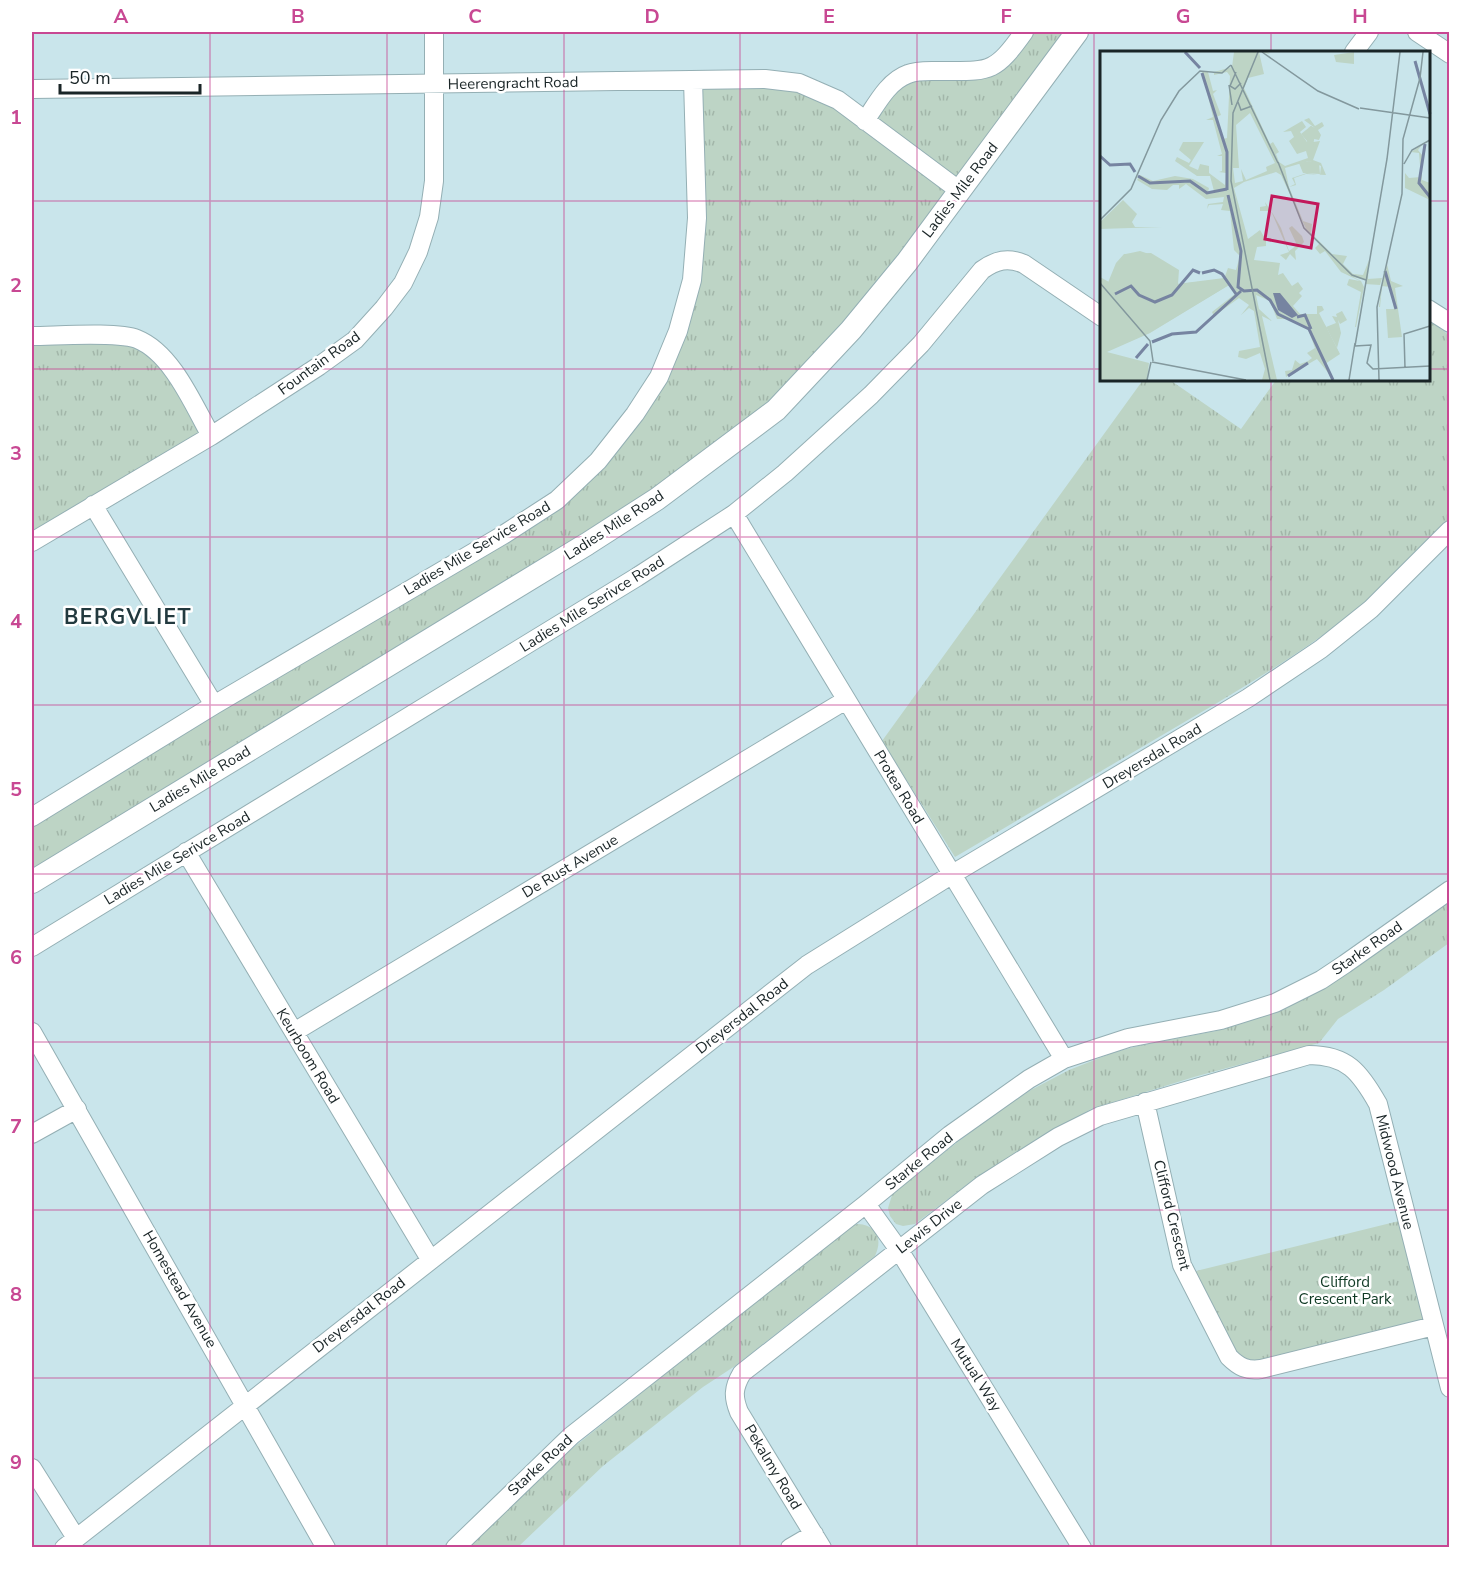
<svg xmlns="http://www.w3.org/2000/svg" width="1481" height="1579" viewBox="0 0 1481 1579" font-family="'Nunito Sans',sans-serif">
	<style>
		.grass { fill: url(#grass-tufts) }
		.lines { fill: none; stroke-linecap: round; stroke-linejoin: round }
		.minor-casing { stroke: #94afb4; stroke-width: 20 }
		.major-casing { stroke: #94afb4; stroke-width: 24 }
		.minor { stroke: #fff; stroke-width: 18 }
		.major { stroke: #fff; stroke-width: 22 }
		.grid { fill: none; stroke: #c84893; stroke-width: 1.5; stroke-opacity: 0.55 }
		.labels { text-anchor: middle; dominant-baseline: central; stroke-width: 5; stroke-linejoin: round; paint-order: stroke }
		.street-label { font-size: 15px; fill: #1a2527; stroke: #fff }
		.park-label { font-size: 15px; fill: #0e3923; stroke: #fff }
		.district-label { font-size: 21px; font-weight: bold; letter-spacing: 1.5px; fill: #22393e; stroke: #fff }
		.inset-river { fill: none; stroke: #7684a1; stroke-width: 3 }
		.inset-road { fill: none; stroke: #83989d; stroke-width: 1.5 }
		.view { fill: #c2185b; fill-opacity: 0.15; stroke: #c2185b; stroke-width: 3 }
		.inset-edge { fill: none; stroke: #1a2527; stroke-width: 3 }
		.neatline { fill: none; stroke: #c84893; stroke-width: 2 }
		.grid-label { font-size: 20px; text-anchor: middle; font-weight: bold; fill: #c84893 }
	</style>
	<defs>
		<pattern id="grass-tufts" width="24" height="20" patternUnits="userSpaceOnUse" patternTransform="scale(1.5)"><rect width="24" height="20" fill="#bdd4c5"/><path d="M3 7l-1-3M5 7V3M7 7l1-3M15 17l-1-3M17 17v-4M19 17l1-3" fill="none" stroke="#a2b6a9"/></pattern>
	</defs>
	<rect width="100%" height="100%" fill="#c9e5eb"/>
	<path class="grass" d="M 1024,32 L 1077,32 L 907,263 L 719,454 L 32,882 L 32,817 L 557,500 L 635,414 L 692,280 L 693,80 L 799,83 L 865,120 L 894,83 L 974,71 Z
		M 1429,320 L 1449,335 L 1449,519 C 1375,613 1262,677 1159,737 C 1091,777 1023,817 955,857 L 882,741 L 1143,380 L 1170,380 L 1241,429 L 1276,380 L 1428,380 Z
		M 32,336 L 151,345 L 211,436 L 32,542 Z
		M 1449,899 L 1449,943 L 1384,990 L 1338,1019 L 1319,1043 L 1194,1077 L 1091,1109 L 973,1180 L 915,1224 L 903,1226 L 896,1224 L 890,1216 L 888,1208 L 893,1192 L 994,1114 L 1031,1090 L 1069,1070 L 1115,1052 L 1142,1045 L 1216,1031 L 1282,1010 L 1311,995 Z
		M 1407,1219 L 1434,1326 L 1255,1369 L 1238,1363 L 1188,1273 Z
		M 858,1224 C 877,1225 883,1239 875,1256 L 735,1366 L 703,1387 L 603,1466 L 518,1547 L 467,1548 L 488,1525 L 569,1451 L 850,1226 Z"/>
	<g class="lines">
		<g class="minor-casing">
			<path id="minor" d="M 1417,32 L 1450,54
				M 1354,52 L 1369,32
				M 32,89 L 765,79 L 799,83 L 838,100 L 960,191
				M 865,121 C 876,105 888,81 908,74 C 917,70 930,71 940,71 C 990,71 994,74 1024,32
				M 1428,309 L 1450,323
				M 32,336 C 55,336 117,331 137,339 C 172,353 193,404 211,436
				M 93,505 L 214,705
				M 734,514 L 1064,1059
				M 32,542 L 211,436 L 319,366 L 355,340 L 384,308 L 403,283 L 418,252 L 429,217 L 434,181 L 434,32
				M 32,817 L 214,705 L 503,535 L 557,500 L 598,461 L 635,414 L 659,377 L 678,331 L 692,280 L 697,218 L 693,80
				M 186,852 L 430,1259
				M 32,947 L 637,577 L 734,514 L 785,473 L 871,395 L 921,344 L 982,270 C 996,260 1008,257 1024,264 L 1102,317
				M 32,1032 L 326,1548
				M 294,1032 L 846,700
				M 1145,1102 L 1182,1265 L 1229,1357 C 1239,1367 1247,1371 1261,1369 L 1434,1326
				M 32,1134 L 77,1109
				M 866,1204 L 899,1250 L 1082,1548
				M 32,1468 L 76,1538
				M 64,1548 L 807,965 L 951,875 L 1248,698 L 1321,649 L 1371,609 L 1450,530
				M 455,1548 L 571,1436 L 866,1204 L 950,1135 L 1029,1079 L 1064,1059 L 1128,1038 L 1221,1020 L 1275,1003 L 1321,980 L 1345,964 L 1450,890
				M 790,1548 L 814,1534
				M 822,1548 L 739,1412 C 733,1397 733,1388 742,1373 L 982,1185 L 1058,1137 L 1100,1116 L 1309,1055 C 1347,1055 1360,1072 1378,1104 L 1450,1388"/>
		</g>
		<g class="major-casing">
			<path id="major" d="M 32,882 L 587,544 L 657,499 L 776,410 L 851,330 L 907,262 L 1077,32"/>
		</g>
		<use href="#minor" class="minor"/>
		<use href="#major" class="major"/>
	</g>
	<path class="grid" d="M 210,32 L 210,1548M 387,32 L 387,1548M 564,32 L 564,1548M 740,32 L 740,1548M 917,32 L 917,1548M 1094,32 L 1094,1548M 1271,32 L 1271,52M 32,201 L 1102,201M 1428,201 L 1450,201M 32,369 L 1102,369M 1428,369 L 1450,369M 1271,380 L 1271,1548M 32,537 L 1450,537M 32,705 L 1450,705M 32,874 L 1450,874M 32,1042 L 1450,1042M 32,1210 L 1450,1210M 32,1378 L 1450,1378"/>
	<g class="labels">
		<g class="street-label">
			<text transform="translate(513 83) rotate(-1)">Heerengracht Road</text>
			<text transform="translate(960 190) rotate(-53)">Ladies Mile Road</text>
			<text transform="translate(319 363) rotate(-36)">Fountain Road</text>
			<text transform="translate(614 525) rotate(-33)">Ladies Mile Road</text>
			<text transform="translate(477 548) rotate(-31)">Ladies Mile Service Road</text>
			<text transform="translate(592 604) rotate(-32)">Ladies Mile Serivce Road</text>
			<text transform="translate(1152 756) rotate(-31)">Dreyersdal Road</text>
			<text transform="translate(200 779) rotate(-31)">Ladies Mile Road</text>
			<text transform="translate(899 787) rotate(59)">Protea Road</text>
			<text transform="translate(177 858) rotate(-31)">Ladies Mile Serivce Road</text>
			<text transform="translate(570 866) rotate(-31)">De Rust Avenue</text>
			<text transform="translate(1367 948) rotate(-35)">Starke Road</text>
			<text transform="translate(742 1016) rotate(-38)">Dreyersdal Road</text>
			<text transform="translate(308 1056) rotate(59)">Keurboom Road</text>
			<text transform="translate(919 1161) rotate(-39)">Starke Road</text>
			<text transform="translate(1395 1172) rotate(76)">Midwood Avenue</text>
			<text transform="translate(1172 1215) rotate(76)">Clifford Crescent</text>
			<text transform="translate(929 1226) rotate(-38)">Lewis Drive</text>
			<text transform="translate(180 1289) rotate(60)">Homestead Avenue</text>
			<text transform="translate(359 1315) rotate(-38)">Dreyersdal Road</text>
			<text transform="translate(976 1375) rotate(58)">Mutual Way</text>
			<text transform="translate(540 1465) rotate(-43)">Starke Road</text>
			<text transform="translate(773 1467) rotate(59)">Pekalmy Road</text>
		</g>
		<g class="park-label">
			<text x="1345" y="1282">Clifford<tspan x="1345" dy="17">Crescent Park</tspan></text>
		</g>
		<g class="district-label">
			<text x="128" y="617">BERGVLIET</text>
		</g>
	</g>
	<g transform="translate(1100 51)">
		<rect width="330" height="330" fill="#c9e5eb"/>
		<path d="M 134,1 L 167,1 L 170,3 L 159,1 L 164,23 L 148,27 L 144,37 L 170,93 L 173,91 L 179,101 L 176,103 L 179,111 L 185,115 L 208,107 L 206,100 L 197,103 L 189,90 L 194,86 L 191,80 L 183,81 L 202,70 L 206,76 L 200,81 L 207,91 L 211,76 L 208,77 L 211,75 L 215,77 L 204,69 L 209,67 L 215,75 L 222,71 L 224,75 L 218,79 L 221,84 L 217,82 L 213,91 L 220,90 L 213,109 L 221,112 L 226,124 L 206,123 L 194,127 L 196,134 L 189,136 L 203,170 L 212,173 L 211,182 L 232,203 L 247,205 L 243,213 L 253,223 L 263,224 L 269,209 L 268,228 L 282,227 L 280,234 L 265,233 L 266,229 L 253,226 L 261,230 L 264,236 L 256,276 L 255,276 L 261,241 L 247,234 L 249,228 L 260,230 L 241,221 L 225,200 L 220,203 L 215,197 L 220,192 L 206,178 L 181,124 L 176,121 L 144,131 L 134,137 L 148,188 L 160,179 L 166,189 L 166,195 L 157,196 L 154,209 L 180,212 L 178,224 L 183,222 L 192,235 L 198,231 L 203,238 L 199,242 L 202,245 L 193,255 L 200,263 L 217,263 L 217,255 L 222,255 L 224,259 L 219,262 L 240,303 L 225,313 L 234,329 L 217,308 L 186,326 L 185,320 L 192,319 L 195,309 L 200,313 L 208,310 L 212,307 L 207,302 L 215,297 L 208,278 L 187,268 L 177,268 L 170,250 L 156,244 L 159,258 L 172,270 L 162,265 L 177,329 L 162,329 L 165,318 L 160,302 L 146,308 L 138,306 L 139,300 L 160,296 L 154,260 L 149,257 L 141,264 L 149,254 L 139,247 L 114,265 L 112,261 L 135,243 L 129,234 L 50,282 L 7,301 L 49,312 L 47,329 L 0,329 L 0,231 L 7,234 L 16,212 L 24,203 L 51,202 L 79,219 L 78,233 L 124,228 L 128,217 L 136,219 L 140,205 L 134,199 L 130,160 L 121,159 L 123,153 L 109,154 L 107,158 L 108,153 L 123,151 L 124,146 L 106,148 L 86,133 L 79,138 L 79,134 L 73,134 L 67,139 L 52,138 L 37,129 L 40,124 L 53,130 L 75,125 L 93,128 L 109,137 L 108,141 L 114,140 L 110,125 L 97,125 L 75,110 L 77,106 L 89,112 L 91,109 L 79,99 L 83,91 L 104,91 L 89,115 L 98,119 L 100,113 L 109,115 L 109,122 L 125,134 L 126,122 L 119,121 L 122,120 L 122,105 L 117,105 L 122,103 L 113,69 L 106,69 L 113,66 L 102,21 L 108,21 L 113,40 L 117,39 L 113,43 L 121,64 L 116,66 L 123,88 L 127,87 L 130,25 L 127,21 L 114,24 L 114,21 L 132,16 ZM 150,62 L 175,112 L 166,116 L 167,120 L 146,129 L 141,118 L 143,130 L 135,132 L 133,117 L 139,117 L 136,74 ZM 209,110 L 221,115 L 220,124 L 207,122 L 192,127 L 195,133 L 189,136 L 185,117 ZM 322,94 L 318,99 L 322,104 L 322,129 L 330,132 L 330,149 L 305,137 L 305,122 L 309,127 L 321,126 L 319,102 L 311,101 ZM 23,149 L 37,163 L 32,171 L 35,176 L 62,176 L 0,178 L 0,171 ZM 165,151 L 173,163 L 181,177 L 189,200 L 197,194 L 189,177 L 192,175 L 202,185 L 204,191 L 195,200 L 196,209 L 190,203 L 186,209 L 180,204 L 189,201 L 171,160 L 160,160 L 160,156 L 166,155 ZM 287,213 L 291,230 L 303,235 L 295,237 L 302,286 L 288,287 L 286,258 L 294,258 L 290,236 L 282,235 L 280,256 L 279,256 L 281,239 Z" fill="#bdd4c5" fill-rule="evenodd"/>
		<path d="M 40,200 L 52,204 L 64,218 L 60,226 L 62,235 L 70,216 L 78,220 L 77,233 L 124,227 L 129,234 L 49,282 L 0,303 L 0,226 L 9,231 L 26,203 Z" fill="#bdd4c5"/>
		<path d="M 215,269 L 225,274 L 239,302 L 222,312 L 214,305 L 220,295 L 210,273 Z" fill="#bdd4c5"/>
		<path d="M 254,1 L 254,13 L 236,11 L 234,4 ZM 211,75 L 221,84 L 219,89 L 214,88 L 213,97 L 201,83 ZM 209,110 L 219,112 L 220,123 L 203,122 L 199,112 ZM 242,260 L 247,269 L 240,273 L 238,269 L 241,282 L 237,297 L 226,276 L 236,272 L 232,265 L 237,266 L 236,263 Z" fill="#bdd4c5"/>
		<path d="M 173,242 L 180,242 L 198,264 L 192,267 L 178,259 Z" fill="#7684a1"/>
		<path class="inset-river" d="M 85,1 L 100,17M 315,10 L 330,63M 102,22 L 127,101 L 127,139M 325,93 L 319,132 L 330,146M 0,105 L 10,114 L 30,113 L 35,121M 38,125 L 50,132 L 90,130 L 107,142 L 127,138M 128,144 L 141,200 L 138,236 L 144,240 L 157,239 L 170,249 L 178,263 L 209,278 L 233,329M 285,220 L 296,258M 102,222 L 114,219 L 122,223 L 136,243M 15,243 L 31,235 L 39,244 L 55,251 L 72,244 L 93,219 L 100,222M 197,266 L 205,264 L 211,278M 52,291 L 72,283 L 96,281 L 141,240M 36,307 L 48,293M 188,325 L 208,312"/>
		<path class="inset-road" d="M 158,1 L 133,62 L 131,130 L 170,329M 162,1 L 218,40 L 259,58M 131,14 L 178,112M 136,21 L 130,35 L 135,38 L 141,32M 129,34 L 132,54M 138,51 L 141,59 L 152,55M 260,57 L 330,67M 178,111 L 204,177 L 252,224 L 266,229M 304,113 L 312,99 L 330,89M 0,169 L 31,138 L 61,69 L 79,40 L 100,20 L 122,22 L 131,14M 0,232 L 50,290 L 53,310M 255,295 L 287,108 L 300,1M 255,295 L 271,294 L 267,312 L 273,318 L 330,315M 52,311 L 146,329M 305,317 L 304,283 L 330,275M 47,329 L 51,311M 249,329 L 255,292M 279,329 L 277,256 L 302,143 L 303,88 L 320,27 L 323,1"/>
		<path class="view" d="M 172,145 L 218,153 L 211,197 L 165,188 Z"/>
		<rect width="330" height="330" class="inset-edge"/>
	</g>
	<rect width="1481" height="1579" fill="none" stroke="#ffffff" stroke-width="66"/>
	<path d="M60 84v9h140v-9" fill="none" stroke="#1a2527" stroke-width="3"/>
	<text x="69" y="84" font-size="18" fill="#1a2527" stroke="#ffffff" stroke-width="4.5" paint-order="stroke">50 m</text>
	<rect x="33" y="33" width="1415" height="1513" class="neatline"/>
	<g class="grid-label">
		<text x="121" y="23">A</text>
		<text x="298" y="23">B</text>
		<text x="475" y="23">C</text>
		<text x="652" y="23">D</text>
		<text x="829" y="23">E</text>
		<text x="1006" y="23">F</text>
		<text x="1183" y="23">G</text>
		<text x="1360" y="23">H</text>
		<text x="16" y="124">1</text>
		<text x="16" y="292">2</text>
		<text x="16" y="460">3</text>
		<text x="16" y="628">4</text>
		<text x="16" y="796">5</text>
		<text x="16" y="964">6</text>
		<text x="16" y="1133">7</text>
		<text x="16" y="1301">8</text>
		<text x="16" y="1469">9</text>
	</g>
</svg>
